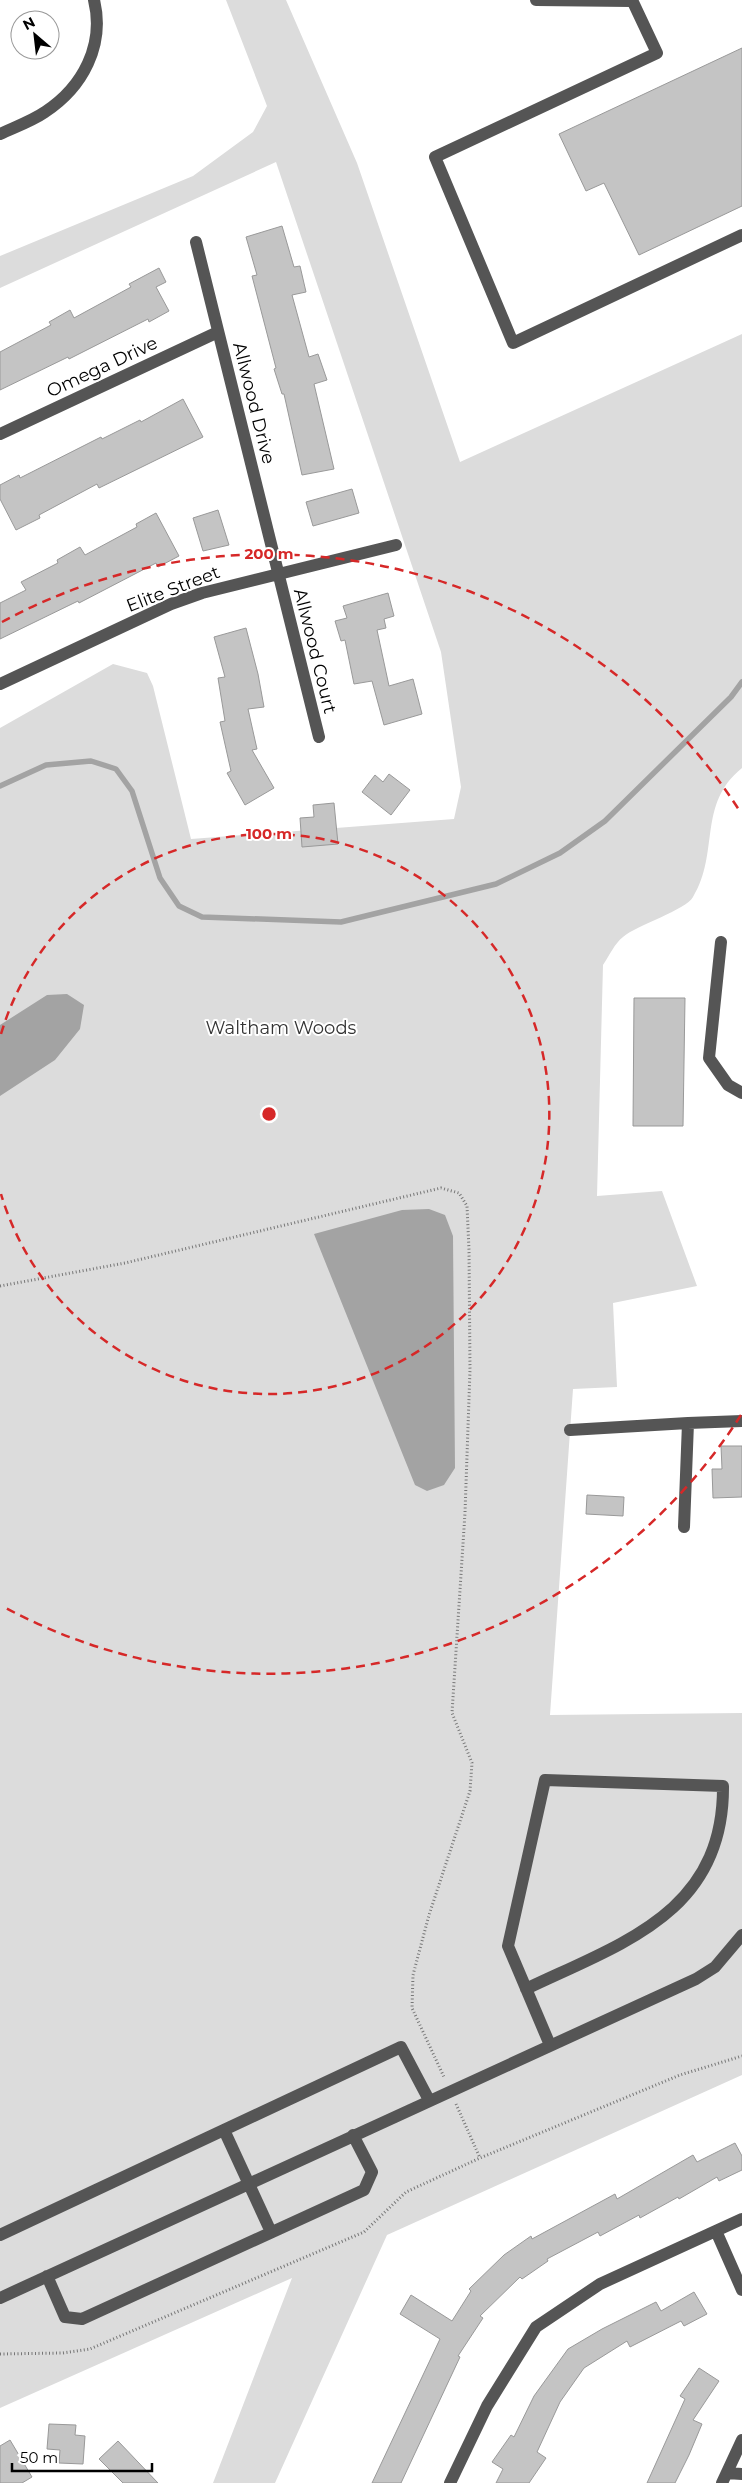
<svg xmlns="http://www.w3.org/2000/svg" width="742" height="2483" viewBox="0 0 742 2483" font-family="Montserrat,sans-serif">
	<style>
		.green { fill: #dcdcdc }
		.water { fill: #a3a3a3 }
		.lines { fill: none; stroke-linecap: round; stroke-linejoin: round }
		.stream { stroke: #a3a3a3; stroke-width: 5.5 }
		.building { fill: #c4c4c4; stroke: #999 }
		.path { stroke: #777; stroke-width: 3; stroke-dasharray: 1 2.5; stroke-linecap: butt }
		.minor { stroke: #555; stroke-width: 12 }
		.ring { fill: none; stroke: #d62828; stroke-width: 2.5; stroke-dasharray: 9 6 }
		.labels { text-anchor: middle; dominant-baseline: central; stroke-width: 4; stroke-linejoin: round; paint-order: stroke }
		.street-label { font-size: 18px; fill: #000; stroke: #fff }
		.park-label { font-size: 18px; fill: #333; stroke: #fff }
		.centre { fill: #d62828; stroke: #fff; stroke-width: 2.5 }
		.ring-label { font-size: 15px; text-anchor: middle; font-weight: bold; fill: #d62828; stroke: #fff; stroke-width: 4; stroke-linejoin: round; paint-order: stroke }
	</style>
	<rect width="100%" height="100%" fill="#fff"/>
	<path class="green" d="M 226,0 L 286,0 L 357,163 L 460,462 L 742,334 L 742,768 C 697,804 720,853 693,897 C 686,910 637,925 623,937 C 615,943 609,956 603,965 L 597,1196 L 662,1191 L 697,1286 L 613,1303 L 617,1387 L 573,1389 L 550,1715 L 742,1713 L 742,2075 L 387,2235 L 275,2483 L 213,2483 L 292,2278 L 0,2408 L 0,728 L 113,664 L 147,673 L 153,686 L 191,839 L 454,819 L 461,787 L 441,652 L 276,162 L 0,288 L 0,256 L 193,176 L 253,132 L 267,106 Z"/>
	<path class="water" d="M 67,994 L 84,1005 L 80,1029 L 55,1060 L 0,1096 L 0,1025 L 47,995 Z
		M 429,1209 L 445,1215 L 453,1236 L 455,1468 L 444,1485 L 427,1491 L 415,1485 L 314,1234 L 402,1210 Z"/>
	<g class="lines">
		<path class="stream" d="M 0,786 L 46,765 L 91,761 L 116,769 L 132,791 L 160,878 L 179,906 L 202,917 L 341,922 L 496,884 L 560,853 L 605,821 L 731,697 L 742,682"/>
	</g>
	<path class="building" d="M 742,48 L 742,206 L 639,255 L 604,183 L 586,191 L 559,134 Z
		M 282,226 L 294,267 L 300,266 L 306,292 L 292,295 L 309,357 L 318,354 L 327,380 L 314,384 L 334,469 L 302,475 L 284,394 L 282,394 L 274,369 L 276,368 L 252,276 L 257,275 L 246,237 Z
		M 159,268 L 166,282 L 156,287 L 169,311 L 149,322 L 148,319 L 69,359 L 68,357 L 0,390 L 0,352 L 51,325 L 49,322 L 70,310 L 74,318 L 131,287 L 129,284 Z
		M 183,399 L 203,437 L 99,488 L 97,484 L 39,515 L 40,518 L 16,530 L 0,499 L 0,485 L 19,475 L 20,478 L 101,437 L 102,439 L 140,420 L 141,422 Z
		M 352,489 L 359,513 L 313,526 L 306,502 Z
		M 218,510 L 229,545 L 203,551 L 193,518 Z
		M 156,513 L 179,556 L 158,567 L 156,563 L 79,603 L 78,601 L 0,639 L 0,603 L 26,590 L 21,582 L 58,563 L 57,560 L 80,547 L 85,555 L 137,527 L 136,524 Z
		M 388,593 L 394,616 L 384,619 L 386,628 L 377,630 L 389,686 L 413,679 L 422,714 L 384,725 L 372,681 L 354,684 L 345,640 L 341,641 L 335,621 L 347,618 L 343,606 Z
		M 246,628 L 258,674 L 264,707 L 248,709 L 257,749 L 252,750 L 274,788 L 245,805 L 227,773 L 231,771 L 220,722 L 225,721 L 218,678 L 225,677 L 214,637 Z
		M 389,774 L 410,790 L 391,815 L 362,792 L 375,775 L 383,782 Z
		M 334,803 L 338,844 L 302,847 L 300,818 L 314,817 L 313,805 Z
		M 634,998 L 685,998 L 683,1126 L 633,1126 Z
		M 721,1446 L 742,1446 L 742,1497 L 713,1498 L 712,1469 L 722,1469 Z
		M 587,1495 L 624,1497 L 623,1516 L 586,1514 Z
		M 735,2143 L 742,2156 L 742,2170 L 719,2181 L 717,2177 L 679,2199 L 678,2197 L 640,2218 L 639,2215 L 600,2236 L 598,2232 L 547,2259 L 548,2261 L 522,2279 L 520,2277 L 480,2316 L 483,2318 L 458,2356 L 460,2357 L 401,2483 L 372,2483 L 440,2339 L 400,2314 L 411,2295 L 452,2321 L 471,2291 L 469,2289 L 504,2255 L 531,2236 L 532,2239 L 615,2194 L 617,2199 L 693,2155 L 697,2162 Z
		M 694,2292 L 707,2314 L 684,2326 L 681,2321 L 630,2347 L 627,2341 L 584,2368 L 560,2402 L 537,2452 L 546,2458 L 529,2483 L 496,2483 L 503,2469 L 492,2462 L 511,2435 L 514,2437 L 534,2396 L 568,2349 L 602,2329 L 656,2302 L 661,2311 Z
		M 699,2368 L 719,2381 L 693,2420 L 702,2424 L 689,2455 L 675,2483 L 647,2483 L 685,2399 L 680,2396 Z
		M 49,2424 L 76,2425 L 75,2435 L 85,2436 L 83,2464 L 59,2463 L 60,2450 L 47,2449 Z
		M 10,2440 L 32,2477 L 22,2483 L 0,2483 L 0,2446 Z
		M 118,2441 L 158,2483 L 123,2483 L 99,2459 Z"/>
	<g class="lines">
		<path class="path" d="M 0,1286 L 125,1263 L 441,1188 L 459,1193 L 467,1206 L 469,1250 L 470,1370 L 465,1513 L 452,1713 L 472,1763 L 470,1791 L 429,1915 L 413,1975 L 412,2008 L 444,2077
			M 456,2104 L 480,2158
			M 0,2354 L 63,2353 L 90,2349 L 364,2232 L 406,2192 L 480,2158 L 680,2075 L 742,2056"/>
		<path class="minor" d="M 536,0 L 631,1
			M 632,0 L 657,53 L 435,157 L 513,343 L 742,235
			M 0,134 C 15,127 32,121 45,112 C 83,87 105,45 94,0
			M 196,242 L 319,737
			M 0,434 L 218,332
			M 0,684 L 171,604 L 202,593 L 396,545
			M 721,942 L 709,1058 L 728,1085 L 742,1093
			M 570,1430 L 688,1423
			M 684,1527 L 688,1423 L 742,1421
			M 526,1989 C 622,1943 724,1913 723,1786 L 545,1780 L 508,1946 L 550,2045
			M 224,2130 L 271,2232
			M 716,2231 L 742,2290
			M 0,2235 L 401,2047 L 429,2100
			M 47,2276 L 65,2317 L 82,2319 L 364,2190 L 372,2172 L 353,2135
			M 0,2298 L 696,1979 L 715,1967 L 742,1935
			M 727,2473 L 742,2474
			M 450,2483 L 487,2406 L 536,2327 L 600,2284 L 742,2219
			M 722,2483 L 742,2440"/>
	</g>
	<g class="ring">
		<path d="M1 1034A280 280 0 1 1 1 1194"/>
		<path d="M741 1415A560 560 0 0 1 2 1606M2 622A560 560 0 0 1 741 813"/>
	</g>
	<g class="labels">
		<g class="street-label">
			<text transform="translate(102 367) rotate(-25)">Omega Drive</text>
			<text transform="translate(254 403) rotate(76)">Allwood Drive</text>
			<text transform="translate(173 589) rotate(-21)">Elite Street</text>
			<text transform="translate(315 651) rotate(76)">Allwood Court</text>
		</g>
		<g class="park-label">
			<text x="281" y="1028">Waltham Woods</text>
		</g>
	</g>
	<circle cx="269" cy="1114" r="8" class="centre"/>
	<g class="ring-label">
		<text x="269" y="559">200 m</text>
		<text x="269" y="839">100 m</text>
	</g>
	<g transform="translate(35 35) rotate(332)"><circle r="24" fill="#ffffff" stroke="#999999"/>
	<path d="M0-4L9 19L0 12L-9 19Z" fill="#000000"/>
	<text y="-8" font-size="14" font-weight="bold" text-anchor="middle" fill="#000000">N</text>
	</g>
	<path d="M12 2463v8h140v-8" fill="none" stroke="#000000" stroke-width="2.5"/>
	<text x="20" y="2463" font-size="15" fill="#000000" stroke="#ffffff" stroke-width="4" paint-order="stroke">50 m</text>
</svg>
